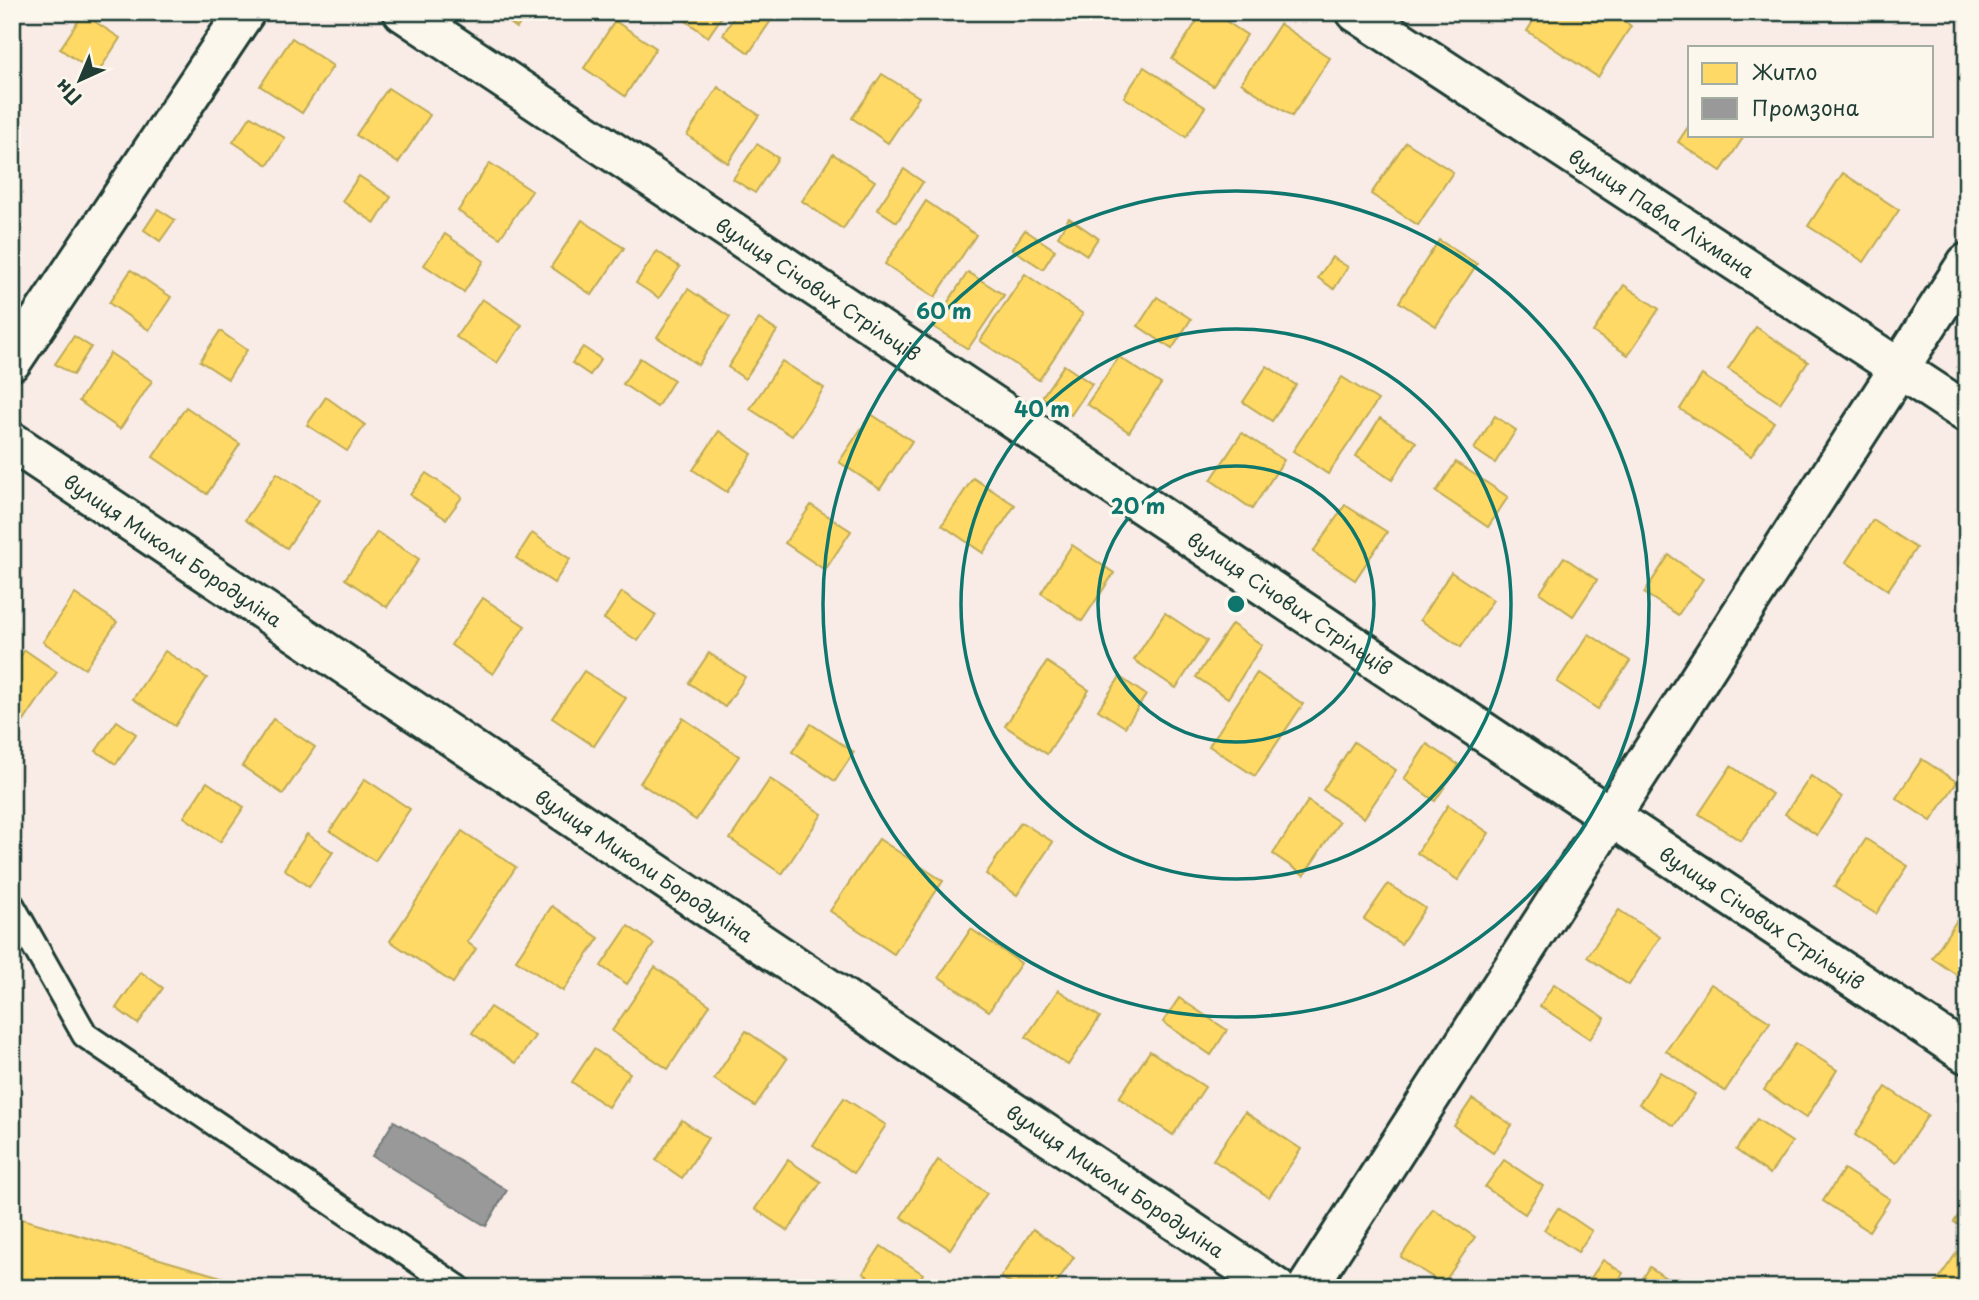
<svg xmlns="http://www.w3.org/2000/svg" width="1979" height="1300" viewBox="0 0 1979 1300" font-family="'Playpen Sans',sans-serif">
  <rect width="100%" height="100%" fill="#f9ebe6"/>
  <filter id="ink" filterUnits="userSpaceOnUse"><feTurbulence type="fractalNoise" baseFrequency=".0143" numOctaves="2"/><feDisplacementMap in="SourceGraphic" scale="14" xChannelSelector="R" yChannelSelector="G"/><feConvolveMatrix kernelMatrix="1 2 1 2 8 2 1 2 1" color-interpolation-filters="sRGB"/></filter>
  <g filter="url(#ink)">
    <g fill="#ffd966" stroke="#bcaa57" stroke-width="2">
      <path d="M495 12H527L517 28Z"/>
      <path d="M674 12H725L708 37Z"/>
      <path d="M737 12 776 13 749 53 723 35Z"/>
      <path d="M1203 12H1212L1247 35 1213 86 1172 59Z"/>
      <path d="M1539 12H1611L1631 26 1598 77 1527 31Z"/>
      <path d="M83 14 120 38 97 74 60 49Z"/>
      <path d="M615 21 656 48 625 96 584 68Z"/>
      <path d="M1280 24 1330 58 1292 116 1241 83Z"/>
      <path d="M292 38 333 66 302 113 260 86Z"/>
      <path d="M1144 67 1205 107 1186 137 1124 97Z"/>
      <path d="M882 74 919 97 888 143 852 118Z"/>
      <path d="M718 87 759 115 728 163 687 135Z"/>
      <path d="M388 88 430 115 398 163 356 135Z"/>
      <path d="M251 116 285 138 268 165 233 142Z"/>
      <path d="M1690 124V135H1745L1721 171 1678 142Z"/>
      <path d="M1406 142 1453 172 1418 225 1371 194Z"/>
      <path d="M757 144 778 158 755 193 733 179Z"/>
      <path d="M833 154 875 181 843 229 802 201Z"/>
      <path d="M490 163 532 191 500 238 458 211Z"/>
      <path d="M904 169 923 182 897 222 877 209Z"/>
      <path d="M1843 173 1899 210 1864 262 1808 226Z"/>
      <path d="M359 176 391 197 375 223 342 201Z"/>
      <path d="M926 201 976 235 935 297 885 264Z"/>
      <path d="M158 209 175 220 160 241 144 230Z"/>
      <path d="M1069 218 1098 238 1087 255 1058 236Z"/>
      <path d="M582 220 624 248 592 295 551 267Z"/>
      <path d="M1025 230 1055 250 1043 269 1012 249Z"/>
      <path d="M445 234 484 261 464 292 424 265Z"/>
      <path d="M1439 240 1477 264 1436 326 1399 302Z"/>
      <path d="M657 251 680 267 659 298 636 283Z"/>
      <path d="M1332 257 1348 267 1334 289 1318 278Z"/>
      <path d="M131 270 171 297 149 330 109 303Z"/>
      <path d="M968 272 1004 295 968 349 932 326Z"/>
      <path d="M1025 274 1083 314 1039 380 980 341Z"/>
      <path d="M1624 285 1659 309 1628 355 1593 332Z"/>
      <path d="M688 289 730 317 698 365 657 337Z"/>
      <path d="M1157 297 1191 319 1172 349 1138 326Z"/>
      <path d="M482 299 522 325 497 363 456 337Z"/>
      <path d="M759 319 777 331 745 379 728 367Z"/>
      <path d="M1756 327 1808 362 1780 403 1728 369Z"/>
      <path d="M220 331 247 350 228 379 200 361Z"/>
      <path d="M74 336 91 347 73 375 55 364Z"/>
      <path d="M583 347 601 359 590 375 572 363Z"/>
      <path d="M110 353 152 381 120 429 79 401Z"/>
      <path d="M1119 357 1161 384 1129 432 1087 404Z"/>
      <path d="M640 358 674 380 657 407 623 384Z"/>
      <path d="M782 361 824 388 792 436 750 409Z"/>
      <path d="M1064 365 1092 384 1071 415 1042 397Z"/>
      <path d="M1267 366 1296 385 1272 421 1243 402Z"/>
      <path d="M1702 375 1774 422 1751 456 1680 409Z"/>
      <path d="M1342 377 1378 400 1328 474 1293 451Z"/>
      <path d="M326 397 365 425 347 451 307 425Z"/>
      <path d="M186 407 240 444 207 494 153 457Z"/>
      <path d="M871 414 912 441 880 489 839 462Z"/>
      <path d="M1495 416 1516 430 1495 463 1474 449Z"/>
      <path d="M1380 418 1416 442 1392 480 1356 456Z"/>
      <path d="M719 431 752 454 727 492 693 470Z"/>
      <path d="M1242 433 1284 460 1252 509 1211 480Z"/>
      <path d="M1456 462 1508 497 1488 527 1436 492Z"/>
      <path d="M277 473 319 500 287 548 245 520Z"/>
      <path d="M426 473 462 497 446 519 410 495Z"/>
      <path d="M973 478 1015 505 983 553 942 525Z"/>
      <path d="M811 505 851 531 825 570 785 543Z"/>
      <path d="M1345 505 1387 532 1355 580 1313 552Z"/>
      <path d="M1873 520 1916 548 1888 590 1846 562Z"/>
      <path d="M377 532 419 559 387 607 345 579Z"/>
      <path d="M532 533 570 559 554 583 516 558Z"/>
      <path d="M1072 545 1114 573 1082 621 1041 593Z"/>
      <path d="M1669 555 1703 579 1678 615 1644 593Z"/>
      <path d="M1564 557 1597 580 1573 616 1540 593Z"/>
      <path d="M1451 572 1493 600 1461 647 1420 620Z"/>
      <path d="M622 592 656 615 638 641 604 619Z"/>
      <path d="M75 594 117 622 85 669 43 642Z"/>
      <path d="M483 598 525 626 493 674 451 645Z"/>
      <path d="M1165 613 1207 641 1176 688 1134 660Z"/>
      <path d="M1232 624 1262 645 1228 698 1196 677Z"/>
      <path d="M1589 634 1630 661 1598 709 1557 682Z"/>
      <path d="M25 650 57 672 24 721 12 713V668Z"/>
      <path d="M165 651 207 678 175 726 133 699Z"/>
      <path d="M709 653 745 677 725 707 689 683Z"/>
      <path d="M1047 662 1089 690 1047 754 1005 726Z"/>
      <path d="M584 671 626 698 594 746 552 718Z"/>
      <path d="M1257 673 1303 704 1255 776 1209 746Z"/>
      <path d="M1120 677 1146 695 1125 727 1098 710Z"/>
      <path d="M683 718 739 756 696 820 640 783Z"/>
      <path d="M273 719 315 747 283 794 242 766Z"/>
      <path d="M117 721 136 734 116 764 96 751Z"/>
      <path d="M811 724 854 752 835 781 792 752Z"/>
      <path d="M1354 742 1396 770 1364 818 1323 790Z"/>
      <path d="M1427 744 1459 765 1435 801 1404 779Z"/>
      <path d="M1922 759 1957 782 1931 821 1896 798Z"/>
      <path d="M1731 766 1772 794 1741 841 1699 814Z"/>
      <path d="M1811 776 1842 797 1817 835 1785 814Z"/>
      <path d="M365 779 410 809 375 861 330 831Z"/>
      <path d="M770 779 822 814 782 874 730 839Z"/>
      <path d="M207 782 244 807 220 842 184 817Z"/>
      <path d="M1308 801 1339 822 1304 875 1273 854Z"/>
      <path d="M1448 805 1489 833 1458 880 1417 853Z"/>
      <path d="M1021 822 1053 842 1017 895 986 874Z"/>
      <path d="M462 831 516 867 467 942 476 949 453 983 390 941Z"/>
      <path d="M307 834 333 852 309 887 284 869Z"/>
      <path d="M879 839 943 881 894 954 830 911Z"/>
      <path d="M1866 839 1908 866 1876 914 1834 887Z"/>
      <path d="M1388 884 1425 908 1401 944 1364 919Z"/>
      <path d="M552 906 599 938 563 991 516 960Z"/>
      <path d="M1619 910 1660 937 1629 985 1587 957Z"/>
      <path d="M1963 911 1967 913V982L1932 958Z"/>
      <path d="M628 926 654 944 627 984 601 966Z"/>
      <path d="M971 929 1021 963 989 1011 939 977Z"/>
      <path d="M655 967 710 1005 668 1069 612 1031Z"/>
      <path d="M141 972 163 988 138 1024 116 1008Z"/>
      <path d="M1554 984 1605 1018 1590 1039 1540 1006Z"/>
      <path d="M1711 984 1770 1022 1725 1091 1666 1051Z"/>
      <path d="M1058 990 1100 1017 1068 1065 1026 1037Z"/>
      <path d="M1179 998 1227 1030 1211 1055 1163 1022Z"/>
      <path d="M490 1007 535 1036 516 1063 472 1033Z"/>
      <path d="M746 1031 787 1059 755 1106 714 1079Z"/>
      <path d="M1796 1043 1837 1070 1806 1118 1764 1090Z"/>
      <path d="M594 1049 630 1073 608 1107 572 1082Z"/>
      <path d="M1150 1051 1205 1087 1173 1135 1119 1098Z"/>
      <path d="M1660 1072 1695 1094 1674 1126 1639 1104Z"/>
      <path d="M1886 1087 1928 1115 1896 1163 1855 1135Z"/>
      <path d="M844 1098 886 1125 854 1173 813 1145Z"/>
      <path d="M1472 1099 1512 1125 1493 1153 1454 1126Z"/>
      <path d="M1245 1112 1301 1149 1269 1197 1213 1160Z"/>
      <path d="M1757 1119 1792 1142 1770 1174 1736 1150Z"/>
      <path d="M682 1120 708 1138 682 1178 656 1160Z"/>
      <path d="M788 1160 821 1182 788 1231 755 1209Z"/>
      <path d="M938 1160 987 1193 950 1249 901 1217Z"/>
      <path d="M1504 1160 1543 1186 1525 1214 1485 1187Z"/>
      <path d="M1844 1169 1890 1199 1869 1231 1823 1201Z"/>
      <path d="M1967 1202V1230L1954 1222Z"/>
      <path d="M1558 1208 1592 1231 1578 1252 1544 1230Z"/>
      <path d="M1433 1209 1475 1237 1443 1284 1401 1257Z"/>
      <path d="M12 1216 259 1288H12Z"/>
      <path d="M1033 1229 1074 1257 1053 1288H1017L1001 1277Z"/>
      <path d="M881 1246 923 1274 915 1288H884L863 1273Z"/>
      <path d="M1960 1248 1967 1253V1288H1940L1935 1284Z"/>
      <path d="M1603 1260 1623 1273 1614 1288H1584Z"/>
      <path d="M1650 1267 1680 1288H1637Z"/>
    </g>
    <path fill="#999" stroke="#747d7b" stroke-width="2" d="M394 1121 507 1190 486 1226 372 1156Z"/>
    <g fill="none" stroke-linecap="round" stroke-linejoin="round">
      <defs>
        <path id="service" d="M12 906 85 1035 458 1288"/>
        <g id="minor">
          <path id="s1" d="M403 12 1967 1054"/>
          <path id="s2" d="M1356 12 1967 413"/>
          <path d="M12 361 245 12"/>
          <path id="s3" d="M12 442 1276 1288"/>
          <path d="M1307 1288 1967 263"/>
        </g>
      </defs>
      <use href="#service" stroke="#1f3d34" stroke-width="30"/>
      <use href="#minor" stroke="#1f3d34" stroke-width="44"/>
      <use href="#service" stroke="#fbf7ec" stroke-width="24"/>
      <use href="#minor" stroke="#fbf7ec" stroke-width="38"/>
    </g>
  </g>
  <g fill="none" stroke="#0f766e" stroke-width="3.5">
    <circle cx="1236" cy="604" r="138"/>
    <circle cx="1236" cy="604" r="275"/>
    <circle cx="1236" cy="604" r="413"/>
  </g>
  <g text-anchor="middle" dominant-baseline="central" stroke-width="7" stroke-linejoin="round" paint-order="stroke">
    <g font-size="19" fill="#1f3d34" stroke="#fbf7ec">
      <text stroke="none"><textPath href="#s2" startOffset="366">вулиця Павла Ліхмана</textPath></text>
      <text stroke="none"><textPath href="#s1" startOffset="499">вулиця Січових Стрільців</textPath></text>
      <text stroke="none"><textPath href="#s3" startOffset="194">вулиця Миколи Бородуліна</textPath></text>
      <text stroke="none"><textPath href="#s1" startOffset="1066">вулиця Січових Стрільців</textPath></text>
      <text stroke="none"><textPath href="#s3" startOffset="761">вулиця Миколи Бородуліна</textPath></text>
      <text stroke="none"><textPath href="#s1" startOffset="1633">вулиця Січових Стрільців</textPath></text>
      <text stroke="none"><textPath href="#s3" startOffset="1328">вулиця Миколи Бородуліна</textPath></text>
    </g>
  </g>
  <circle cx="1236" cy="604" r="10" fill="#0f766e" stroke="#fbf7ec" stroke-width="3.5"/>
  <g font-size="21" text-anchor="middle" font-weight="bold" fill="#0f766e" stroke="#fbf7ec" stroke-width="7" stroke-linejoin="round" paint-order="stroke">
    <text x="944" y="319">60 m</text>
    <text x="1042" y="417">40 m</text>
    <text x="1138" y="514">20 m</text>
  </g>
  <rect width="1979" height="1300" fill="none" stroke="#fbf7ec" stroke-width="42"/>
  <rect x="21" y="21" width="1937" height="1258" fill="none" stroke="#1f3d34" stroke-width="2.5" filter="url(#ink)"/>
  <rect x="1688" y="46" width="245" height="91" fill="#fbf7ec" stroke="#a3ada2" stroke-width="2"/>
  <rect x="1702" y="63" width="35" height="21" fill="#ffd966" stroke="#a3ada2" stroke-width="2"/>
  <text x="1752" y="80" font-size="21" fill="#1f3d34">Житло</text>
  <rect x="1702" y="98" width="35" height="21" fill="#999999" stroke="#a3ada2" stroke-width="2"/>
  <text x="1752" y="116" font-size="21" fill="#1f3d34">Промзона</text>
  <g transform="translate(80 80) rotate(224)" stroke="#fbf7ec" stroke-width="5" paint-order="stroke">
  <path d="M0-5L12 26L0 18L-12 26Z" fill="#1f3d34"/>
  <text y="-10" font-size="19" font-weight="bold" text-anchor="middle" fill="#1f3d34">Пн</text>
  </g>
</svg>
